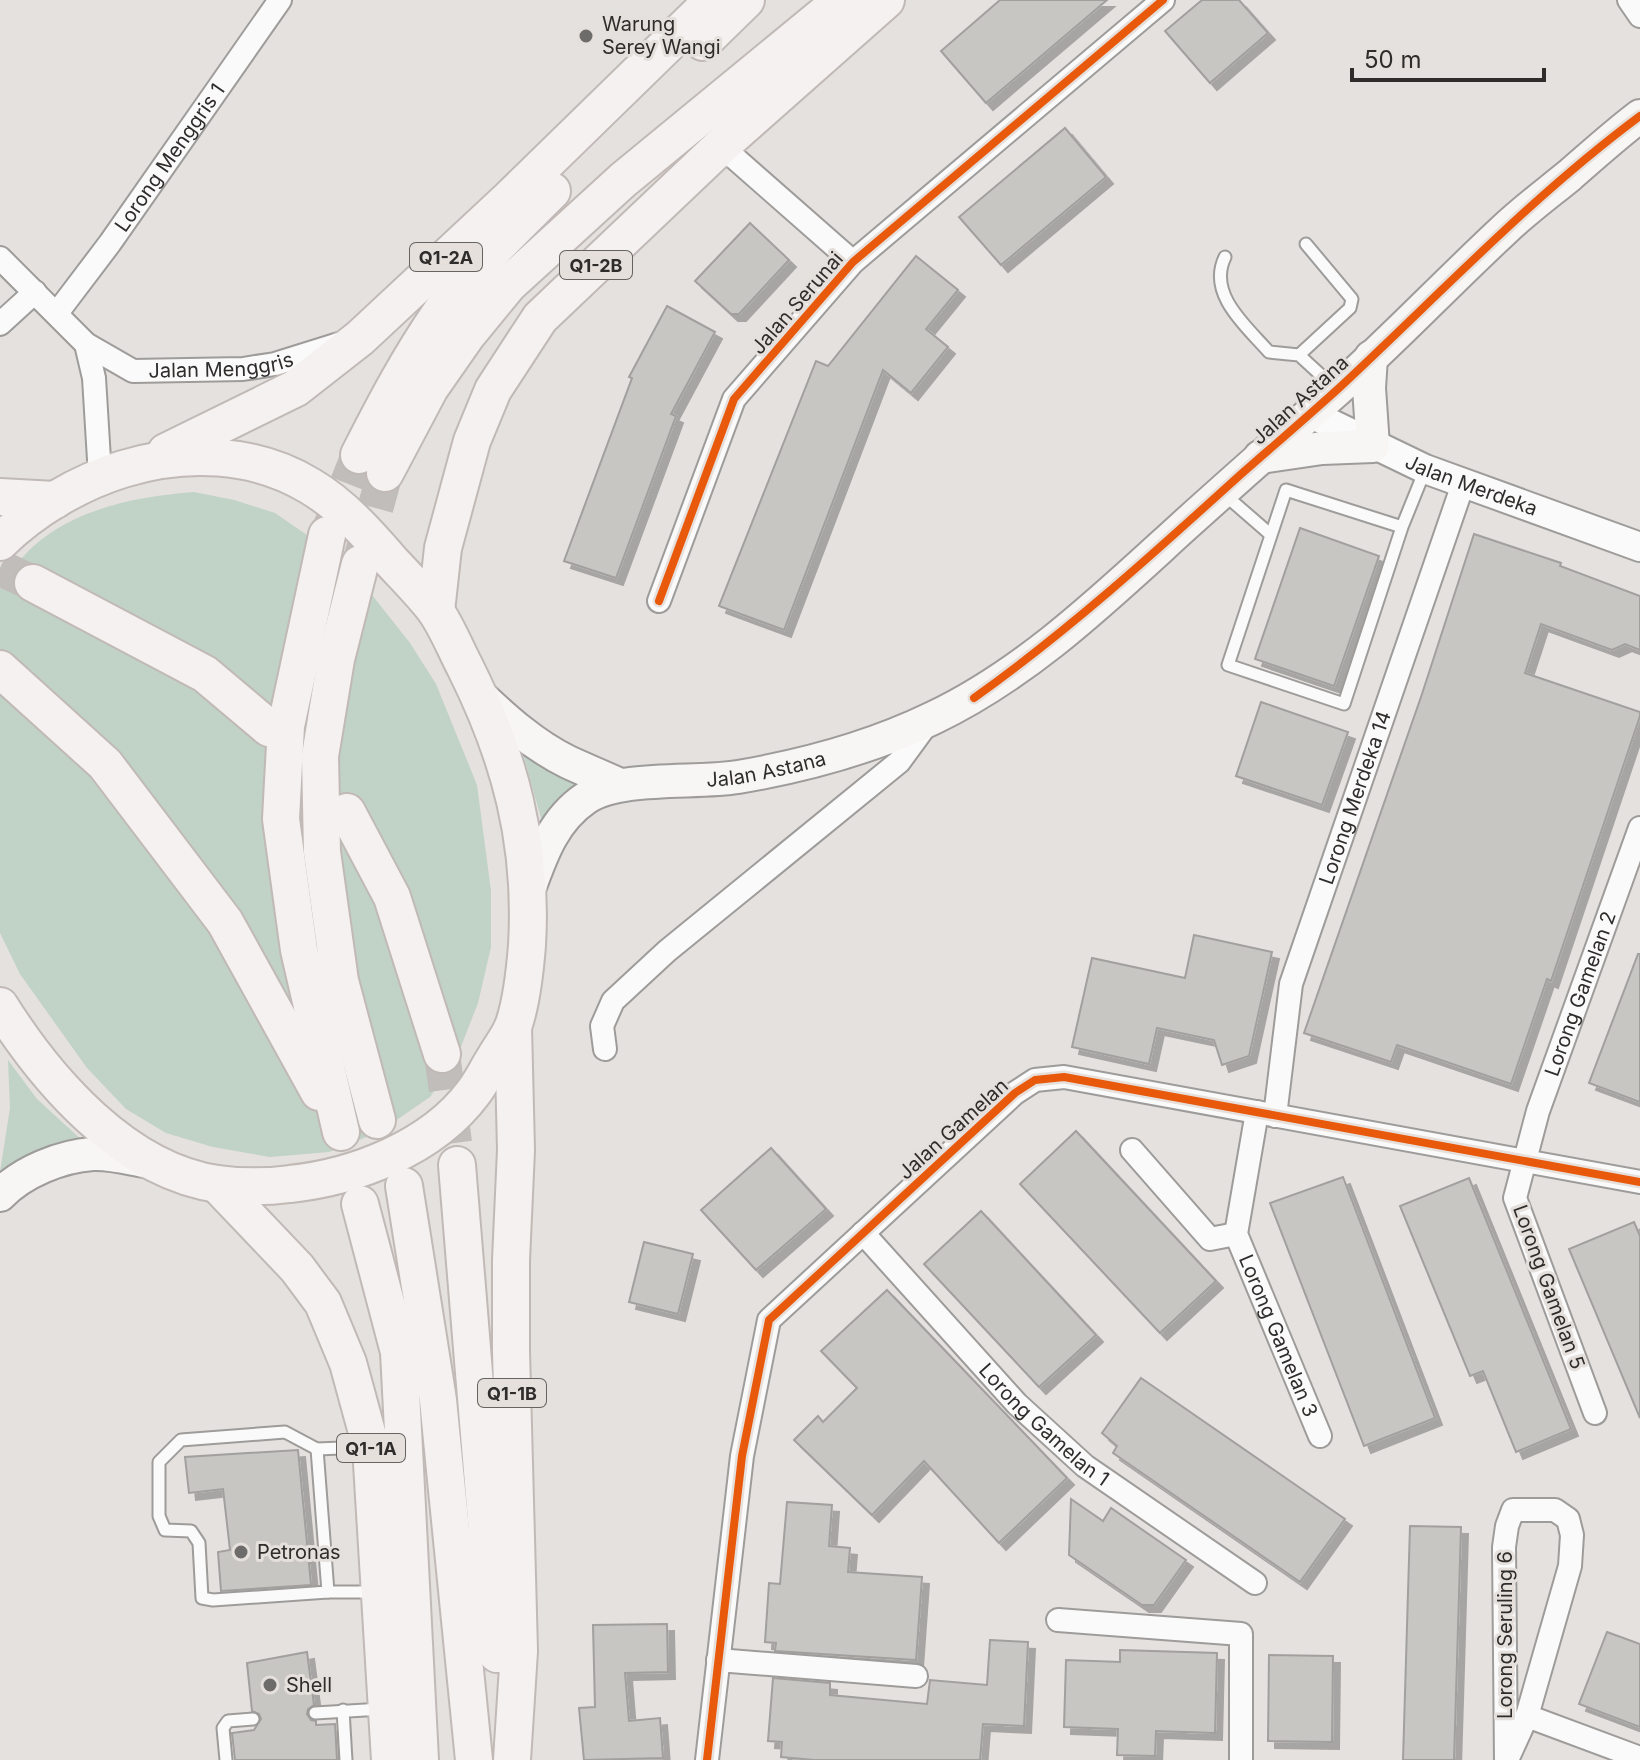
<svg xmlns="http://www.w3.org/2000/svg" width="1640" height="1760" viewBox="0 0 1640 1760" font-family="Inter,sans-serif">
  <defs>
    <filter id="shadow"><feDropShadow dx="7" dy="7" stdDeviation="0" flood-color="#0004"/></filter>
  </defs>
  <rect width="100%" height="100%" fill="#e4e1de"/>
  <g fill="#c1d2c6">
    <path d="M194 492 234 500 275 513 346 562 410 643 436 684 477 785 491 891V947L478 1003 457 1057 430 1097 379 1132 329 1152 270 1157 213 1147 166 1133 126 1109 87 1068 20 974 0 933V589C39 516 119 498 194 492Z"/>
    <path d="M523 754 551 772 584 785 543 825Z"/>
    <path d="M8 1060 37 1099 85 1143 29 1158 0 1172 10 1108Z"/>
  </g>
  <g fill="#c8c6c3" stroke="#a2a09e" stroke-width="2" filter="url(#shadow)">
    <path d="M1000 0H1107L986 103 941 51Z"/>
    <path d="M1202 0H1239L1268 33 1210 83 1165 31Z"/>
    <path d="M1065 128 1106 177 1001 265 959 217Z"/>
    <path d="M750 223 789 260 739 314H731L695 281Z"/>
    <path d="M916 256 958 290 926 329 948 347 911 393 883 370 784 630 719 606 816 361 828 366Z"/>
    <path d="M667 306 715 332 671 414 676 416 616 578 564 561 632 378 629 377Z"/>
    <path d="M1300 528 1379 556 1334 686 1255 659Z"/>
    <path d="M1474 534 1561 563 1560 566 1640 596V650L1625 644 1612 650 1541 624 1525 673 1640 712V716L1551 981 1547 979 1511 1084 1397 1045 1391 1062 1304 1033 1422 694Z"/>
    <path d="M1261 702 1348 732 1322 805 1236 776Z"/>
    <path d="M1194 935 1272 952 1249 1056 1222 1065 1214 1040 1157 1028 1149 1064 1072 1047 1092 958 1185 978Z"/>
    <path d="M1638 954H1640V1102L1589 1083Z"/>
    <path d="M1076 1131 1216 1281 1160 1333 1020 1184Z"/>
    <path d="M771 1148 826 1209 756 1270 701 1210Z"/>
    <path d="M1343 1177 1435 1418 1364 1446 1270 1203Z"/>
    <path d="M1469 1178 1571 1429 1516 1452 1483 1371 1470 1376 1400 1206Z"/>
    <path d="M981 1211 1096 1335 1039 1387 924 1264Z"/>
    <path d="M1634 1222 1640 1236V1418L1569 1249Z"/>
    <path d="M644 1242 693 1254 678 1314 629 1302Z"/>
    <path d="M887 1290 1067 1478 999 1543 924 1461 872 1515 794 1440 818 1416 823 1422 857 1388 821 1351Z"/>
    <path d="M1141 1378 1345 1519 1300 1582 1113 1453 1117 1446 1102 1433Z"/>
    <path d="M298 1450 311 1585 221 1591 218 1552 230 1550 223 1489 189 1493 185 1457Z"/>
    <path d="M1071 1499 1103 1521 1111 1508 1186 1560 1154 1605H1142L1069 1555Z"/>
    <path d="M787 1502 832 1505 829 1546 850 1548 848 1572 922 1577 916 1660 775 1651 776 1643 765 1642 769 1583 780 1584Z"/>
    <path d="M1410 1526 1461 1527 1454 1760H1403Z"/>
    <path d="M667 1624 668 1672 625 1673 629 1721 660 1718 663 1758 584 1760 579 1708 595 1707 593 1625Z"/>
    <path d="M1607 1632 1640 1644V1727L1579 1704Z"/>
    <path d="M990 1640 1028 1642 1024 1726 983 1724 980 1760H814L781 1757 782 1742 768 1741 773 1678 830 1683V1695L927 1704 930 1680 987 1685Z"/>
    <path d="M1120 1650 1217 1653 1215 1733 1156 1731 1155 1756 1117 1755 1118 1729 1064 1727 1066 1660 1120 1662Z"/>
    <path d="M307 1652 314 1705 308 1709 307 1714 311 1720 316 1721V1725L335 1724 337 1760H235L232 1733 254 1730 261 1719 259 1714 252 1711 247 1663Z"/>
    <path d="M1269 1655 1333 1656 1332 1742 1268 1741Z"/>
  </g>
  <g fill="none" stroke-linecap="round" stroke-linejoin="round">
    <g stroke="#c0bdba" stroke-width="36" stroke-dasharray="36 18" stroke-linecap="butt">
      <path d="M328 534 359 455"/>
      <path d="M361 560 385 473"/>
      <path d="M0 568 33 583"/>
      <path d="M442 1054 457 1165"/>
    </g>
    <defs>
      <g id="service">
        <path d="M1225 257C1207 294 1246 326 1269 352L1299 355 1336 389"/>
        <path d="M1299 355 1350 308 1352 299 1306 244"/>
        <path d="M1225 495 1270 534"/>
        <path d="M1402 527 1286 490 1228 665 1344 704 1402 527 1425 470"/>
        <path d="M366 1447 317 1449 285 1432 181 1440 159 1462V1516L165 1530 191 1531 199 1543 202 1598 213 1600 328 1592H375"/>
        <path d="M317 1449 328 1592"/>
        <path d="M343 1710 346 1760"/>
        <path d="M315 1713 382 1709"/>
        <path d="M226 1760 223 1728 228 1721 253 1719"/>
      </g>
      <g id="minor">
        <path d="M1629 0 1640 16"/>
        <path d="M721 146 853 262"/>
        <path id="s1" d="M0 258 86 344 133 371 243 369 275 364 339 344"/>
        <path id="s2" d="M57 313 110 243 280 0"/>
        <path d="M0 324 35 292"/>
        <path d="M86 344 94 378 100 476"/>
        <path d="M659 601 734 399 853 262 1163 0"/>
        <path d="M605 1049 602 1026 613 1001 667 951 899 762 929 721"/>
        <path id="s3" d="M1257 1112 1236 1234 1320 1436"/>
        <path id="s4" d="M1275 1116 1291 984 1463 484"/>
        <path d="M1132 1150 1210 1239 1236 1234"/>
        <path id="s5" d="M863 1233 1017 1404 1085 1466 1255 1583"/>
        <path id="s6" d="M1595 1413 1515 1198 1538 1111 1640 828"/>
        <path d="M1058 1620 1241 1634V1760"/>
        <path d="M718 1660 916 1676"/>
        <path d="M1527 1716 1640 1758"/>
        <path d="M707 1760 742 1456 769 1320 1015 1093 1035 1080 1064 1077 1640 1182"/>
        <path d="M1506 1760 1504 1547 1507 1526 1513 1510H1555L1568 1519 1572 1535 1570 1566 1527 1716 1507 1760"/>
      </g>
      <g id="tertiary">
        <path id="s7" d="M1309 413 1425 469 1640 547"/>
      </g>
      <g id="secondary">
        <path d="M1260 457 1322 448 1373 446 1369 388 1371 357"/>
        <path d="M477 693C505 719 533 745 568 762 585 770 603 777 620 785"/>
        <path id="s8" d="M528 892C541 856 553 820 586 798 621 775 695 784 738 777 803 766 873 747 933 718 1028 673 1107 596 1184 526 1235 480 1286 435 1337 390 1395 338 1448 282 1505 229 1525 210 1548 193 1570 175 1593 155 1615 135 1640 116"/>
        <path d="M0 1195C22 1172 61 1156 93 1154 112 1153 131 1159 150 1162"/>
      </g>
      <g id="primary">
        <path d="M703 42 746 0"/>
        <path d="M166 452 296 388 360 338 509 199 713 0"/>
        <path d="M359 455C384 406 409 358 441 312 473 267 513 230 552 191"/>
        <path d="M385 473 430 388 467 335 508 285 623 180 842 0"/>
        <path d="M0 497 55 500"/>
        <path d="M327 535 286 726 281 819 299 950 341 1132"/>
        <path d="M0 542C34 509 78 483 123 469 184 450 254 452 310 486 342 505 368 534 392 562 406 577 422 593 435 610 447 627 455 648 465 667 510 757 533 843 527 945 525 971 522 1000 514 1024 510 1036 500 1048 494 1059 487 1070 481 1083 473 1093 432 1148 355 1177 290 1184 267 1187 241 1187 218 1184 125 1171 47 1081 0 1006"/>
        <path d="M360 564 336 659 320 756 322 852 340 981 377 1120"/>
        <path d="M33 583 205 674 269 728"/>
        <path d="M436 611 443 548 472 441 493 390 540 318 721 146 886 0"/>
        <path d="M0 669 105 764 225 922 319 1092"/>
        <path d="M347 812 392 897 442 1054"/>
        <path d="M457 1165 497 1654"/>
        <path d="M217 1184 297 1268 323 1303 348 1363 371 1447 390 1760"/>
        <path d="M404 1186 438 1400 474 1760"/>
        <path d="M360 1204 399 1352 420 1760"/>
        <path d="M512 1760 519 1651 511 1351V1260L516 1150 513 1027"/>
      </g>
    </defs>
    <use href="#service" stroke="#9e9c9a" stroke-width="15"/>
    <use href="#minor" stroke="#9e9c9a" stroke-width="26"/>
    <use href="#tertiary" stroke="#9e9c9a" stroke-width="32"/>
    <use href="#secondary" stroke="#9e9c9a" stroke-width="36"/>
    <use href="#primary" stroke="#c1b9b6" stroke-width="40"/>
    <use href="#service" stroke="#fbfafa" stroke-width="11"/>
    <use href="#minor" stroke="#fbfafa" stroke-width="22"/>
    <use href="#tertiary" stroke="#fbfafa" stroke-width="28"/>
    <use href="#secondary" stroke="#f8f6f5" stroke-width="32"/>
    <use href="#primary" stroke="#f5f1f0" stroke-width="36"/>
    <defs>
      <g id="cycleway">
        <path d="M659 601 734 399 853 262 1163 0"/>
        <path d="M974 698C1068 631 1153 554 1239 476 1272 447 1306 418 1339 388 1438 296 1531 197 1640 116"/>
        <path d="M707 1760 742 1456 769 1320 1015 1093 1035 1080 1064 1077 1640 1182"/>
      </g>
    </defs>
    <use href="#cycleway" stroke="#e6e0dc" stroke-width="13"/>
    <use href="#cycleway" stroke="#e8590c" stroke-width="8"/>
  </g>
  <g fill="#6e6c6a" stroke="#e6e0dc" stroke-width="3">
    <circle cx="586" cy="36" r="8"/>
    <circle cx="241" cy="1552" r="8"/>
    <circle cx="270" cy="1685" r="8"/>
  </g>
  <g text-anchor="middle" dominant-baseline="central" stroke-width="6" stroke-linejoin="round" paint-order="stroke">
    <g fill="#e6e0dc" stroke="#666361" stroke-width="2">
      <rect x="410" y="243" width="72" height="28" rx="6"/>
      <rect x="560" y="251" width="72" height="28" rx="6"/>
      <rect x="478" y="1379" width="68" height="28" rx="6"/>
      <rect x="337" y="1434" width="68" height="28" rx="6"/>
    </g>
    <g font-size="18" font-weight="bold" fill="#2f2d2c">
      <text x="446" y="257">Q1-2A</text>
      <text x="596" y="265">Q1-2B</text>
      <text x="512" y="1393">Q1-1B</text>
      <text x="371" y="1448">Q1-1A</text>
    </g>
    <g font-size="20" fill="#2f2d2c" stroke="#e6e0dc" text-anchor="start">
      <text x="602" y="24">Warung<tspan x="602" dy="23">Serey Wangi</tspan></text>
      <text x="257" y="1552">Petronas</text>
      <text x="286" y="1685">Shell</text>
    </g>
    <g font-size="20" fill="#2f2d2c" stroke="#e6e0dc">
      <text stroke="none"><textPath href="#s2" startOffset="192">Lorong Menggris 1</textPath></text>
      <text transform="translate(797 303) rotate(-49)">Jalan Serunai</text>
      <text stroke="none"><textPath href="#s1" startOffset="264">Jalan Menggris</textPath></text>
      <text transform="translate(1300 400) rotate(-42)">Jalan Astana</text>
      <text stroke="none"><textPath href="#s7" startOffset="178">Jalan Merdeka</textPath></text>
      <text stroke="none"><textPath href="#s8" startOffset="296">Jalan Astana</textPath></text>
      <text stroke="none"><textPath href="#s4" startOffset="330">Lorong Merdeka 14</textPath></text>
      <text stroke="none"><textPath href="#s6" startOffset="444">Lorong Gamelan 2</textPath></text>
      <text transform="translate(953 1129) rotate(-42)">Jalan Gamelan</text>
      <text transform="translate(1549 1287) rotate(70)">Lorong Gamelan 5</text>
      <text stroke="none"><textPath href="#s3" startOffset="234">Lorong Gamelan 3</textPath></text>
      <text stroke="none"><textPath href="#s5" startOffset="264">Lorong Gamelan 1</textPath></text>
      <text transform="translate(1505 1635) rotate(-90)">Lorong Seruling 6</text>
    </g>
  </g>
  <path d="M1352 68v12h192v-12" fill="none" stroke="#2f2d2c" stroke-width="4"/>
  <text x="1364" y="68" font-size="24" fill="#2f2d2c" stroke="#e6e0dc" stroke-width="6" paint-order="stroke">50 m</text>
</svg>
